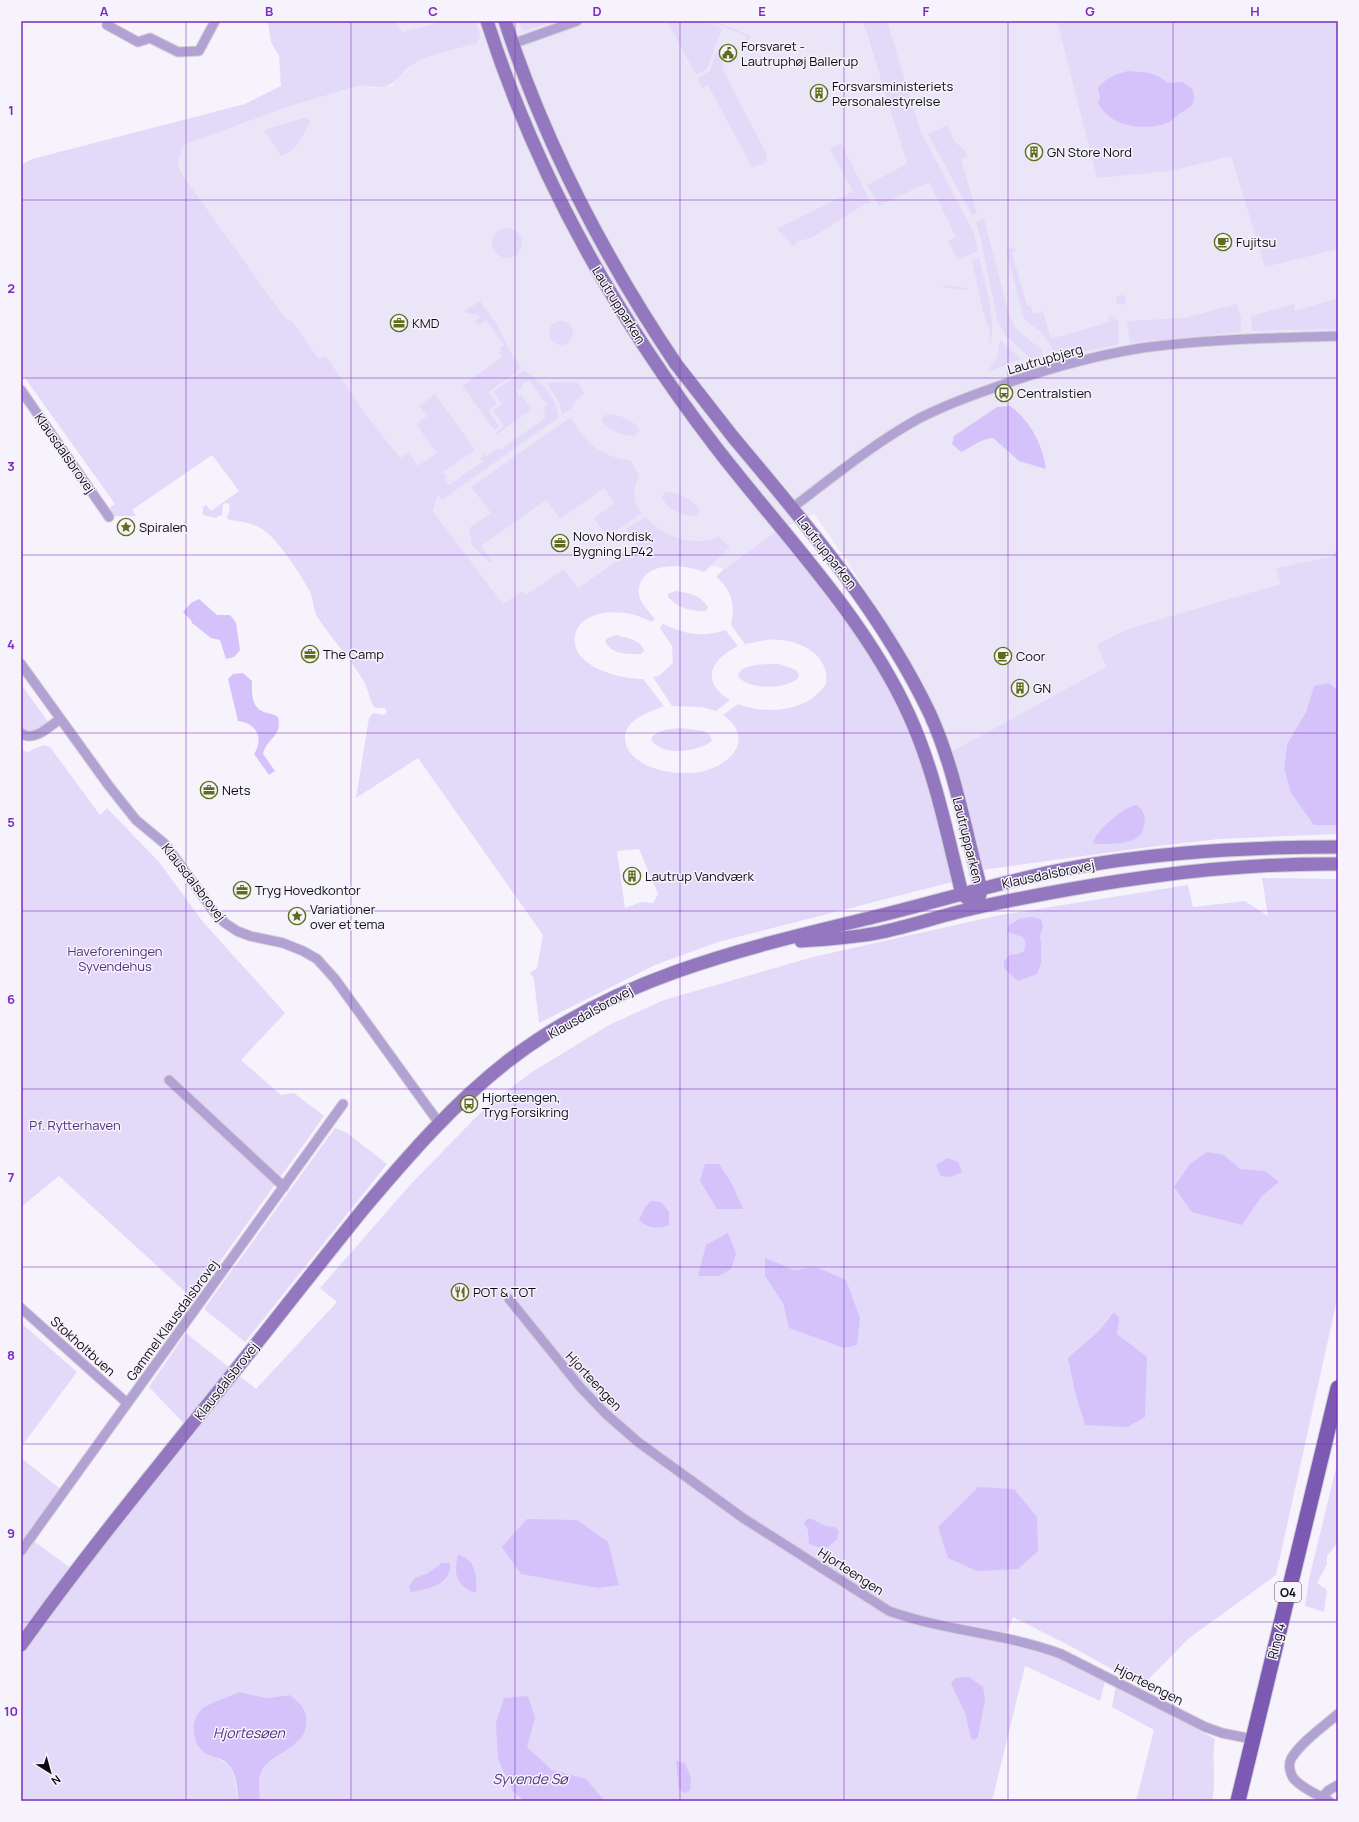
<svg xmlns="http://www.w3.org/2000/svg" width="1359" height="1822" viewBox="0 0 1359 1822" font-family="Manrope,sans-serif">
  <rect width="100%" height="100%" fill="#f6f3fc"/>
  <path fill="#ebe6f7" d="M394 21H1338V544L1333 556 1276 568 1280 584 1127 629 1098 645 1106 667 949 753 894 636 845 558 814 514 777 531 724 569 638 546 578 588 564 569 526 595 522 591 503 604 433 511 438 495 408 452 400 458 365 413 326 356 319 359 293 322 285 318 189 184 180 170 177 160 184 145 287 107 361 85 373 88 391 86 411 66 403 32Z"/>
  <g fill="#e3d9f9" fill-rule="evenodd">
    <path d="M265 21H394L403 32 445 21H476L480 36 477 43C461 48 434 53 420 60 393 74 400 94 361 85L287 107 184 145C175 165 177 166 189 184L285 318 293 322 319 359 326 356 365 413 400 458 408 452 418 466 437 453 416 424 427 416 419 406 435 394 475 450 443 472 447 477 445 479 449 485 482 462 480 459 484 456 482 453 484 452 487 456 498 448 500 450 545 418 543 414 546 411 544 408 547 405 529 380 522 385 523 388 516 390 519 396 521 395 532 409 497 434 495 433 504 426 493 410 502 404 493 392 524 370C542 383 555 395 559 417L442 500 438 495 433 511 503 604 522 591 526 595 564 569 578 588 638 546 626 529 645 517C665 537 690 547 719 537L730 547 704 572C686 565 649 560 640 584 639 587 638 592 639 596 642 605 649 612 655 619L652 622C646 619 639 616 632 614 614 610 579 611 575 636 570 667 621 679 643 679L664 706C649 712 623 720 625 740 626 750 633 757 641 762 657 772 680 775 700 772 731 766 756 738 723 715L738 704C768 715 807 712 826 684 831 652 793 637 766 640 759 641 752 643 745 644L731 625C735 605 733 591 716 577L724 569 777 531 848 621 882 674 902 716 931 786 952 882 718 942 655 965 539 1023 534 979 530 973 537 968 543 935 418 758 356 798 369 718 373 713 384 715 387 712 385 708H375C369 701 369 689 363 680 350 658 332 639 318 618 313 610 314 600 310 592 302 576 277 538 262 529 252 522 238 522 227 519L230 506 228 503 223 504 222 515 215 518 203 515V507L206 505 211 511 239 491 212 455 132 510 136 516H112L108 509 115 504 25 378 21 377V165L32 159 245 104 281 86 279 56 271 42 268 23ZM639 849 658 894 653 903 641 902 625 908 617 851Z"/>
    <path d="M518 21H559L526 30H522Z"/>
    <path d="M667 21H705L722 28 707 69 696 75Z"/>
    <path d="M709 21H714L748 35 750 36 747 43 744 44 746 36Z"/>
    <path d="M862 21H887L920 130 974 233 978 251 958 260 948 241 956 237 929 182 879 206 867 185 907 164 866 30Z"/>
    <path d="M1057 21H1338V249L1265 267 1231 156 1170 171 1097 178Z"/>
    <path d="M715 54H722L720 58 724 66 722 68 766 153 767 161 763 164 752 167 708 85 702 88 697 78 710 71Z"/>
    <path d="M307 117 310 122C300 138 301 148 281 156L264 130Z"/>
    <path d="M948 125 954 141 964 150 967 156 961 159 977 214 972 215 928 134Z"/>
    <path d="M841 143 871 203 865 204 811 238 798 241 793 246 777 229 853 191 830 149Z"/>
    <path d="M984 219 1009 314 1016 329 1042 350 1043 361 1035 365 1027 355 1006 336 998 323 981 240 976 222Z"/>
    <circle cx="507" cy="243" r="15"/>
    <path d="M1012 247 1017 251 1012 253 1027 306 1030 305 1033 314 1043 311 1051 339 1109 322 1108 317 1113 316 1118 321 1119 343 1116 345 1059 357 1055 354 1049 343 1041 332 1024 319 1006 250Z"/>
    <path d="M979 258C984 282 999 323 989 347L990 332 983 311 972 261Z"/>
    <path d="M943 285 967 288V290L943 287Z"/>
    <circle cx="1121" cy="300" r="5"/>
    <path d="M1338 298V329L1252 331 1251 316 1294 304 1295 311Z"/>
    <path d="M480 301 496 323 513 357 522 368 489 392 497 404 488 411 499 426 495 431 462 386 502 357 499 353 502 351 499 348 504 345 486 320 478 325 475 321 481 316 463 312Z"/>
    <path d="M1237 304 1241 318V332L1130 343 1127 321 1184 318Z"/>
    <circle cx="561" cy="333" r="12"/>
    <path d="M1000 340 1021 359 987 372 997 358Z"/>
    <path d="M577 382 585 394 576 400 571 409 562 414 560 404 547 383Z"/>
    <path d="M610 414C622 416 633 420 640 430L633 436C619 435 611 430 601 421L603 416Z"/>
    <path d="M571 417C583 441 602 458 630 460L639 475C633 489 632 501 642 513L607 537 594 518 615 503 604 488 560 519 546 500 481 546 492 561 490 563 472 545 469 528 491 513 471 487Z"/>
    <path d="M665 492C680 492 692 499 700 511L699 514 695 517C682 515 667 510 662 497Z"/>
    <path d="M1338 544V691L1329 683 1314 687 1306 712 1287 744 1284 769 1291 793 1314 824 1338 825V834L1219 839 1141 848 982 870 949 753 1106 667 1097 645 1127 629 1280 584 1276 568 1333 556Z"/>
    <path d="M676 591C690 593 700 595 708 607L706 611C691 611 679 609 668 597V594Z"/>
    <path d="M663 624C684 634 703 638 725 630L738 646C710 660 700 682 730 700L716 711 702 707 672 706 653 677 659 676 673 663 672 646 660 628Z"/>
    <path d="M617 635C628 639 640 639 644 651L641 654C627 654 613 655 605 642L607 638Z"/>
    <path d="M767 664H779L796 670 799 675 798 678C786 690 747 690 738 676 741 665 757 665 767 664Z"/>
    <path d="M21 684 48 722 33 731 25 730 21 725Z"/>
    <path d="M681 728 704 731 710 735 712 741C699 752 660 757 651 739 657 729 671 729 681 728Z"/>
    <path d="M43 745 50 747 100 815 107 808 159 862 203 922 285 1013 241 1060 281 1095 294 1093 324 1116 193 1299 59 1176 21 1207V750L28 752Z"/>
    <path d="M1262 878 1338 879V1295L1276 1575 1188 1639 1142 1686 1076 1649 1013 1617 1003 1641 1053 1655 1105 1681 1100 1701 1025 1666 992 1801H260C259 1793 258 1784 260 1776 263 1763 287 1749 298 1742L290 1695 267 1698 239 1692 203 1708 209 1756C239 1763 232 1775 239 1801H21V1458L63 1491 35 1542 80 1575 192 1432 149 1387 186 1333 256 1389 337 1302 320 1288 411 1184 488 1105 532 1072 609 1025 664 1000 813 957 1000 915 1188 885 1193 907 1245 901 1268 916Z"/>
    <path d="M335 1128 347 1133 387 1164 245 1342 204 1309Z"/>
    <path d="M21 1323 77 1372 21 1447Z"/>
    <path d="M1338 1460V1542L1327 1556V1564L1317 1583 1327 1590 1324 1612 1305 1606 1309 1579Z"/>
    <path d="M1116 1685 1215 1739C1211 1759 1217 1780 1212 1801H1136L1154 1730 1112 1707Z"/>
  </g>
  <g fill="#d5c2fb">
    <path d="M1128 71 1149 73 1158 76 1168 83 1183 82 1193 90C1196 106 1190 107 1179 114 1176 116 1175 118 1172 120 1171 122 1166 123 1164 124 1142 131 1108 126 1098 102L1100 98 1098 88C1106 78 1115 74 1128 71Z"/>
    <path d="M1010 406C1030 420 1043 445 1046 469L1019 461 993 438C980 439 972 447 961 452L952 444 954 436 997 407Z"/>
    <path d="M199 599 217 615H230L236 623 240 650 234 657 226 659 220 640 211 638 192 623 191 620 183 612 191 603Z"/>
    <path d="M243 673 252 681C252 691 251 704 260 710 266 714 273 713 278 717 283 736 266 739 263 754L275 771 269 775 254 754C264 739 257 723 238 721L228 679 233 674Z"/>
    <path d="M1329 683 1338 691V825H1314L1291 793 1284 769 1287 744 1306 712 1314 686Z"/>
    <path d="M1136 805C1149 812 1147 834 1133 840 1122 844 1105 845 1093 843 1095 831 1124 807 1136 805Z"/>
    <path d="M1031 917 1041 919 1043 926 1040 936 1041 944V963L1037 974 1018 981 1004 968V961L1010 955 1018 954 1024 951 1026 944 1023 937 1007 932 1008 926 1019 919Z"/>
    <path d="M1207 1152 1224 1155 1240 1169 1265 1171 1279 1182 1261 1197 1242 1225 1192 1212 1174 1187 1190 1164Z"/>
    <path d="M948 1158 958 1162 962 1172 950 1177 941 1176 936 1165Z"/>
    <path d="M705 1164H719L732 1184 743 1209H717L700 1181Z"/>
    <path d="M651 1201 661 1202 669 1212V1225C658 1229 648 1229 639 1220L644 1209Z"/>
    <path d="M728 1233 736 1254 731 1269 719 1276H698L706 1245Z"/>
    <path d="M765 1258 794 1270 816 1267 846 1280 860 1318 857 1345 844 1348 789 1328 783 1303 765 1276Z"/>
    <path d="M1114 1312 1119 1318 1117 1334 1147 1357 1145 1417 1127 1427 1085 1425 1075 1392 1068 1358 1100 1330Z"/>
    <path d="M978 1487 1014 1489 1037 1517 1038 1551 1018 1569 977 1571 948 1558 938 1527Z"/>
    <path d="M527 1519 577 1520 608 1542 619 1585 598 1588 521 1574 502 1547Z"/>
    <path d="M807 1519H812L825 1526 835 1527 839 1531 837 1539 828 1547 821 1548 809 1544 808 1530 804 1523Z"/>
    <path d="M458 1555C476 1559 477 1577 476 1593 457 1587 453 1575 458 1555Z"/>
    <path d="M442 1563H450C452 1585 428 1589 411 1592L409 1586 415 1578 428 1573Z"/>
    <path d="M969 1677 983 1687 985 1700 978 1737 974 1740 971 1738 965 1713 951 1684 955 1678Z"/>
    <path d="M239 1692 267 1698 290 1695C301 1704 308 1710 306 1725 304 1749 269 1753 261 1773 257 1782 260 1792 260 1801H239C237 1792 237 1776 231 1768 224 1757 219 1760 208 1755 192 1747 188 1721 203 1708 208 1704 231 1696 239 1692Z"/>
    <path d="M528 1696 535 1718 527 1747 552 1770 586 1779 605 1801H525L513 1792 498 1759 496 1723 504 1698Z"/>
    <path d="M676 1761 685 1763 691 1778 690 1790 685 1793 679 1790Z"/>
  </g>
  <g fill="none" stroke-linecap="round" stroke-linejoin="round">
    <defs>
      <g id="street">
        <path d="M109 21 107 25 138 42 150 38 178 52 199 51 215 21"/>
        <path d="M512 44 577 21"/>
        <path d="M21 390 109 517"/>
        <path d="M792 508C833 477 873 444 918 419 943 406 970 396 996 387 1043 370 1092 356 1142 348 1207 339 1273 338 1338 336"/>
        <path d="M21 664 109 786 136 820 165 844 215 913 225 923 237 931 250 936 283 943 303 951 317 959 335 979 439 1123"/>
        <path d="M21 733C33 743 50 726 60 719"/>
        <path d="M169 1080 284 1187"/>
        <path d="M509 1299 581 1388 606 1414 638 1442 743 1518 889 1611C944 1631 1005 1633 1061 1654L1205 1727 1222 1733 1252 1739"/>
        <path d="M21 1308 127 1403"/>
        <path d="M21 1551 343 1104"/>
        <path d="M1322 1797 1329 1790 1338 1785"/>
        <path d="M1329 1801C1318 1795 1303 1789 1294 1779 1290 1774 1288 1765 1291 1759 1300 1743 1324 1726 1338 1714"/>
      </g>
      <g id="secondary">
        <path d="M487 21C536 175 617 318 715 446 781 532 864 616 909 715 935 772 947 834 962 894L978 907"/>
        <path d="M505 21C545 144 604 257 676 364 695 388 714 413 733 437 806 524 881 611 930 714 955 769 965 830 981 889L979 898"/>
        <path d="M801 941C828 939 855 938 882 932 914 925 946 914 979 907 1097 882 1216 863 1338 864"/>
        <path d="M21 1645C94 1543 175 1446 253 1348 290 1301 327 1254 365 1207 409 1155 454 1103 508 1061 618 976 746 948 878 916 952 898 1026 874 1101 863 1179 851 1259 847 1338 847"/>
      </g>
      <path id="primary" d="M1238 1801 1338 1388"/>
    </defs>
    <use href="#street" stroke="#d1ced6" stroke-width="11"/>
    <use href="#secondary" stroke="#d1ced6" stroke-width="15"/>
    <use href="#primary" stroke="#d1ced6" stroke-width="17"/>
    <use href="#street" stroke="#b2a2d3" stroke-width="9"/>
    <use href="#secondary" stroke="#9378c0" stroke-width="13"/>
    <use href="#primary" stroke="#7c59b2" stroke-width="15"/>
  </g>
  <path fill="none" stroke="#7b2cbf" stroke-width="1" stroke-opacity="0.55" d="M186 21V1801M351 21V1801M515 21V1801M680 21V1801M844 21V1801M1008 21V1801M1173 21V1801M21 200H1338M21 378H1338M21 555H1338M21 733H1338M21 911H1338M21 1089H1338M21 1267H1338M21 1444H1338M21 1622H1338"/>
  <defs>
    <symbol id="civic-ring" viewBox="-11 -11 22 22"><circle r="9.5" fill="#f6f3fc" stroke="#5d6d19" stroke-width="1.5"/><path d="M-.6-6.5H3V-4.5H.6V-3L4-1V1h2V6H-6V1h2V-1L-.6-3ZM-1.2 2.5V6h2.4V2.5Z" fill="#5d6d19"/></symbol>
    <symbol id="building-ring" viewBox="-11 -11 22 22"><circle r="9.5" fill="#f6f3fc" stroke="#5d6d19" stroke-width="1.5"/><path d="M-4-6H4V6H1V3H-1V6H-4ZM-2.5-4.3h1.7v1.8h-1.7ZM.8-4.3h1.7v1.8H.8ZM-2.5-1h1.7V.8h-1.7ZM.8-1h1.7V.8H.8Z" fill="#5d6d19"/></symbol>
    <symbol id="cafe-ring" viewBox="-11 -11 22 22"><circle r="9.5" fill="#f6f3fc" stroke="#5d6d19" stroke-width="1.5"/><path d="M-5.5-4.5H6V0H3Q3 3.5 0 3.5H-2.5Q-5.5 3.5-5.5 0ZM3-3.2v2h1.7v-2ZM-6 4.5H4V6H-6Z" fill="#5d6d19"/></symbol>
    <symbol id="office-ring" viewBox="-11 -11 22 22"><circle r="9.5" fill="#f6f3fc" stroke="#5d6d19" stroke-width="1.5"/><path d="M-6-3h4V-5.5h4V-3h4V5H-6ZM-1-4.5V-3h2v-1.5ZM-6 0V1H6V0Z" fill="#5d6d19"/></symbol>
    <symbol id="bus-ring" viewBox="-11 -11 22 22"><circle r="9.5" fill="#f6f3fc" stroke="#5d6d19" stroke-width="1.5"/><path d="M-5-6H5V4H4V6H2V4H-2V6H-4V4H-5ZM-3.5-4V0h7V-4ZM-3.5 1.2v1.5H-2V1.2ZM2 1.2v1.5H3.5V1.2Z" fill="#5d6d19"/></symbol>
    <symbol id="sight-ring" viewBox="-11 -11 22 22"><circle r="9.5" fill="#f6f3fc" stroke="#5d6d19" stroke-width="1.5"/><path d="M0-6L1.8-2.2L6-1.7L2.9 1.2L3.7 5.4L0 3.3L-3.7 5.4L-2.9 1.2L-6-1.7L-1.8-2.2Z" fill="#5d6d19"/></symbol>
    <symbol id="restaurant-ring" viewBox="-11 -11 22 22"><circle r="9.5" fill="#f6f3fc" stroke="#5d6d19" stroke-width="1.5"/><path d="M-5-6h1v4h1v-4h1v4h1v-4h1v5L-1.5 .5V6h-2V.5L-5-1ZM5-6V6H3V1.5H1.5Q1.5-4 5-6Z" fill="#5d6d19"/></symbol>
  </defs>
  <g fill-rule="evenodd">
    <use href="#civic-ring" x="718" y="43" width="20" height="20"/>
    <use href="#building-ring" x="809" y="83" width="20" height="20"/>
    <use href="#building-ring" x="1024" y="142" width="20" height="20"/>
    <use href="#cafe-ring" x="1213" y="232" width="20" height="20"/>
    <use href="#office-ring" x="389" y="313" width="20" height="20"/>
    <use href="#bus-ring" x="994" y="383" width="20" height="20"/>
    <use href="#sight-ring" x="116" y="517" width="20" height="20"/>
    <use href="#office-ring" x="550" y="533" width="20" height="20"/>
    <use href="#office-ring" x="300" y="644" width="20" height="20"/>
    <use href="#cafe-ring" x="993" y="646" width="20" height="20"/>
    <use href="#building-ring" x="1010" y="678" width="20" height="20"/>
    <use href="#office-ring" x="199" y="780" width="20" height="20"/>
    <use href="#building-ring" x="622" y="866" width="20" height="20"/>
    <use href="#office-ring" x="232" y="880" width="20" height="20"/>
    <use href="#sight-ring" x="287" y="906" width="20" height="20"/>
    <use href="#bus-ring" x="459" y="1094" width="20" height="20"/>
    <use href="#restaurant-ring" x="450" y="1282" width="20" height="20"/>
  </g>
  <g text-anchor="middle" dominant-baseline="central" stroke-width="3" stroke-linejoin="round" paint-order="stroke">
    <rect fill="#f6f3fc" stroke="#525058" stroke-width="1" x="1275" y="1582" width="26" height="20" rx="3"/>
    <g font-size="12" font-weight="bold" fill="#0c0a11">
      <text x="1288" y="1592">O4</text>
    </g>
    <g font-size="13" fill="#0c0a11" stroke="#f6f3fc" text-anchor="start">
      <text x="741" y="46">Forsvaret -<tspan x="741" dy="15">Lautruphøj Ballerup</tspan></text>
      <text x="832" y="86">Forsvarsministeriets<tspan x="832" dy="15">Personalestyrelse</tspan></text>
      <text x="1047" y="152">GN Store Nord</text>
      <text x="1236" y="242">Fujitsu</text>
      <text x="412" y="323">KMD</text>
      <text x="1017" y="393">Centralstien</text>
      <text x="139" y="527">Spiralen</text>
      <text x="573" y="536">Novo Nordisk,<tspan x="573" dy="15">Bygning LP42</tspan></text>
      <text x="323" y="654">The Camp</text>
      <text x="1016" y="656">Coor</text>
      <text x="1033" y="688">GN</text>
      <text x="222" y="790">Nets</text>
      <text x="645" y="876">Lautrup Vandværk</text>
      <text x="255" y="890">Tryg Hovedkontor</text>
      <text x="310" y="909">Variationer<tspan x="310" dy="15">over et tema</tspan></text>
      <text x="482" y="1097">Hjorteengen,<tspan x="482" dy="15">Tryg Forsikring</tspan></text>
      <text x="473" y="1292">POT &amp; TOT</text>
    </g>
    <g font-size="13" fill="#0c0a11" stroke="#f6f3fc">
      <text transform="translate(619 305) rotate(58)">Lautrupparken</text>
      <text transform="translate(1045 359) rotate(-16)">Lautrupbjerg</text>
      <text transform="translate(65 453) rotate(55)">Klausdalsbrovej</text>
      <text transform="translate(827 552) rotate(52)">Lautrupparken</text>
      <text transform="translate(968 840) rotate(76)">Lautrupparken</text>
      <text transform="translate(1048 874) rotate(-12)">Klausdalsbrovej</text>
      <text transform="translate(194 882) rotate(52)">Klausdalsbrovej</text>
      <text transform="translate(590 1012) rotate(-29)">Klausdalsbrovej</text>
      <text transform="translate(172 1320) rotate(-54)">Gammel Klausdalsbrovej</text>
      <text transform="translate(83 1346) rotate(42)">Stokholtbuen</text>
      <text transform="translate(226 1381) rotate(-52)">Klausdalsbrovej</text>
      <text transform="translate(594 1381) rotate(47)">Hjorteengen</text>
      <text transform="translate(851 1571) rotate(33)">Hjorteengen</text>
      <text transform="translate(1276 1641) rotate(-76)">Ring 4</text>
      <text transform="translate(1149 1684) rotate(27)">Hjorteengen</text>
    </g>
    <g font-size="13" fill="#533181" stroke="#f6f3fc">
      <text x="115" y="951">Haveforeningen<tspan x="115" dy="15">Syvendehus</tspan></text>
      <text x="75" y="1125">Pf. Rytterhaven</text>
    </g>
    <g font-size="14" font-style="italic" fill="#523081" stroke="#f6f3fc">
      <text x="249" y="1732">Hjortesøen</text>
      <text x="530" y="1778">Syvende Sø</text>
    </g>
  </g>
  <rect width="1359" height="1822" fill="none" stroke="#f6f3fc" stroke-width="44"/>
  <g transform="translate(50 1772) rotate(143)" stroke="#f6f3fc" stroke-width="3" paint-order="stroke">
  <path d="M0-3L7 15L0 10L-7 15Z" fill="#0c0a11"/>
  <text y="-6" font-size="11" font-weight="bold" text-anchor="middle" fill="#0c0a11">N</text>
  </g>
  <rect x="22" y="22" width="1315" height="1778" fill="none" stroke="#7b2cbf" stroke-width="1.5"/>
  <g font-size="13" text-anchor="middle" font-weight="bold" fill="#7b2cbf">
    <text x="104" y="16">A</text>
    <text x="269" y="16">B</text>
    <text x="433" y="16">C</text>
    <text x="597" y="16">D</text>
    <text x="762" y="16">E</text>
    <text x="926" y="16">F</text>
    <text x="1090" y="16">G</text>
    <text x="1255" y="16">H</text>
    <text x="11" y="115">1</text>
    <text x="11" y="293">2</text>
    <text x="11" y="471">3</text>
    <text x="11" y="649">4</text>
    <text x="11" y="827">5</text>
    <text x="11" y="1004">6</text>
    <text x="11" y="1182">7</text>
    <text x="11" y="1360">8</text>
    <text x="11" y="1538">9</text>
    <text x="11" y="1716">10</text>
  </g>
</svg>
